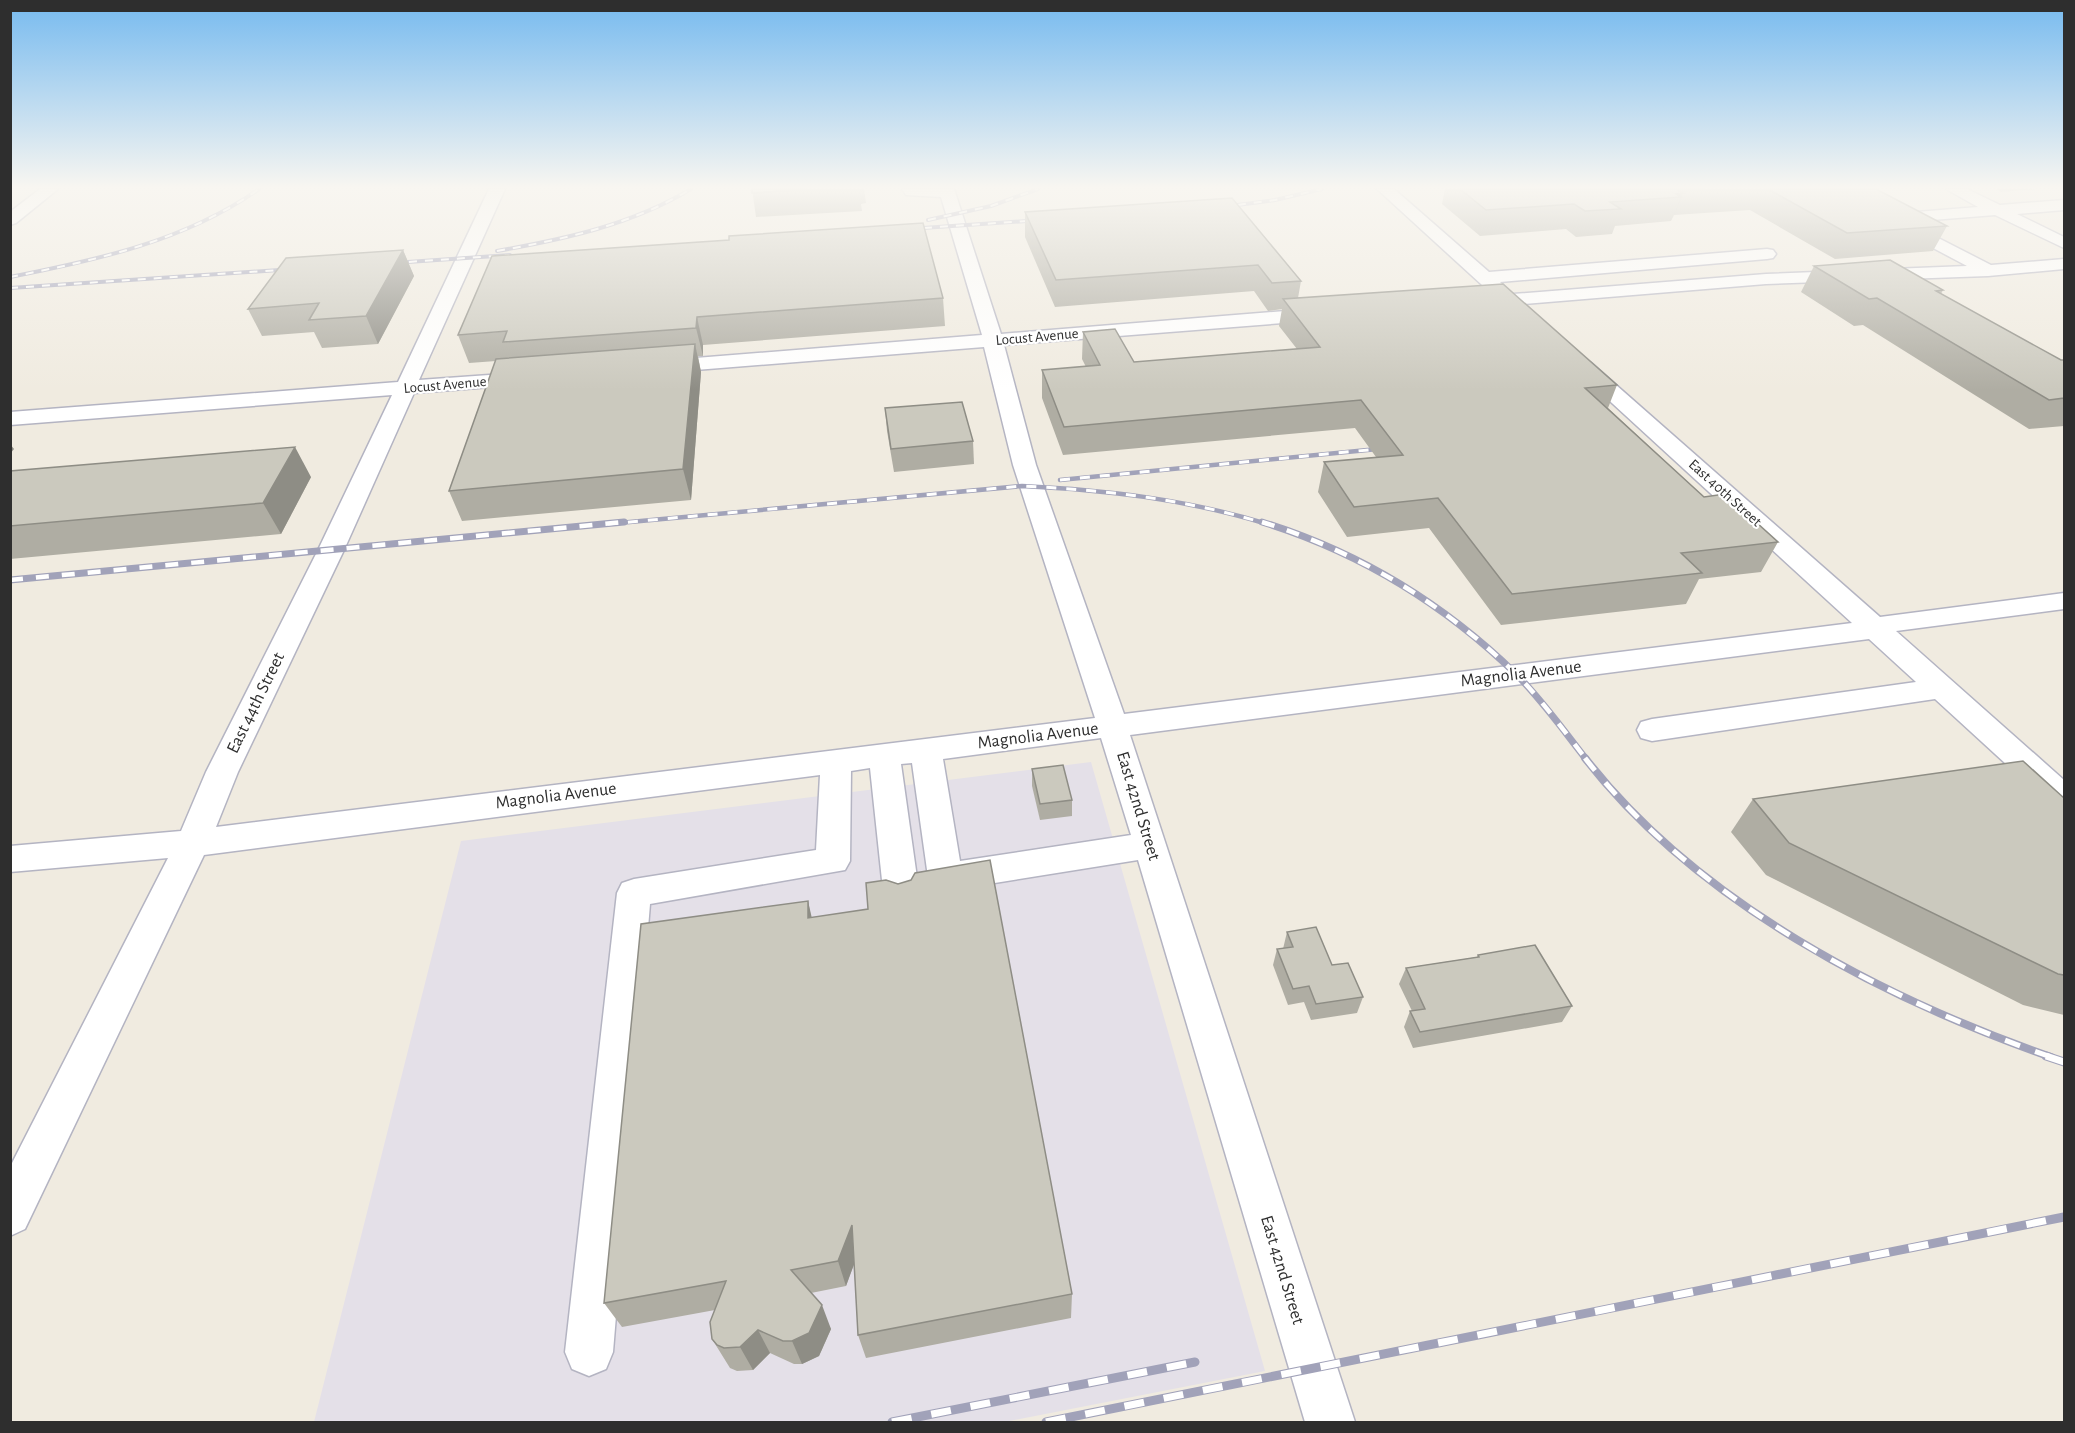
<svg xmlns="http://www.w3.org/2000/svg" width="2075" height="1433" viewBox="0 0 2075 1433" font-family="'Alegreya Sans',sans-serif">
  <rect width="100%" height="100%" fill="#f0ebe0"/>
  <path fill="#e4e0e8" d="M1091 762 1265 1371 1004 1422H314L461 841Z"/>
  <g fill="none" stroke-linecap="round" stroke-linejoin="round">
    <defs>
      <g id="minor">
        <path d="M40 189H58L16 223 10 225V212Z"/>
        <path d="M489 189H505L419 380 530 372 537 374 540 378 537 382 530 384 414 393 344 550 238 772 216 827 1095 718 1013 465 984 347 658 373 651 371 648 367 651 363 658 361 982 335 941 197 906 195 902 189H954L1001 334 1322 308 1329 310 1331 314 1329 318 1322 320 1004 345 1036 465 1124 714 1852 623 1577 371 1574 367 1577 363H1591L1880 617 2064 593V609L1896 631 2064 780V810L2053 807 1935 699 1652 741 1641 738 1637 730 1641 722 1652 719 1916 682 1869 639 1130 735 1355 1422H1305L1138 860 945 891 933 887 928 877 912 763 901 764 920 899 914 909 902 913 890 909 884 899 870 768 851 771 850 861 845 870 650 904 613 1352 606 1369 589 1376 572 1369 565 1352 617 893 622 883 634 879 816 850 820 775 204 855 25 1229 10 1236V1167L168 858 10 872V846L181 831 206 772 318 550 392 395 10 425V412L398 382ZM1101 738 1131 835 960 861 943 759Z"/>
        <path d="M1377 189H1394L1489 272 1767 249 1773 250 1776 254 1773 258 1767 259 1500 282 1513 294 1766 274 1967 266 1822 189H1842L1891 214 1978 207 1946 189H1967L2000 205 2064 200V210L2017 214 2064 237V248L1995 215 1907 222 1991 265 2064 259V269L1988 276 1766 284 1524 304 1526 307 1524 311C1515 313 1511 311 1504 305L1471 306 1469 302 1471 298 1493 295Z"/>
      </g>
    </defs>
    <use href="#minor" stroke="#b4b4c2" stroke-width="3"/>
    <use href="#minor" fill="#fff" fill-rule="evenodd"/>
    <defs>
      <g id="rail-far4">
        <path d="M1222 207 1275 200 1322 189"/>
        <path d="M928 220 991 206 1038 189"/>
        <path d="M908 229 1042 220"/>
        <path d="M497 251C565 239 631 225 691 189"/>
        <path d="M393 263 510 255"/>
        <path d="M10 277C97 260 185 241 259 189"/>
        <path d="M10 288 294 269"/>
      </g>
      <g id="rail-far3">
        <path d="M1060 480 1388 448"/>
        <path d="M608 524 1022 486C1106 490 1186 499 1267 524"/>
      </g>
      <g id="rail-far2">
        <path d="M1262 522C1359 552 1444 604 1516 674 1542 700 1564 731 1586 759"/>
        <path d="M10 580 624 522"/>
      </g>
      <path id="rail-far1" d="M1585 758C1697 902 1882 998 2051 1057"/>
      <g id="rail">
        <path d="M2046 1056 2064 1062"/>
        <path d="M892 1422 1195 1362"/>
        <path d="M1046 1422 2064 1217"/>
      </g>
    </defs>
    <use href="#rail-far4" stroke="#a1a2b9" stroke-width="4"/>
    <use href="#rail-far3" stroke="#a1a2b9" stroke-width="4.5"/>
    <use href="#rail-far2" stroke="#a1a2b9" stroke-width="7"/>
    <use href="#rail-far1" stroke="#a1a2b9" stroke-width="8"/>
    <use href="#rail" stroke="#a1a2b9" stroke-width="9"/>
    <use href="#rail-far4" stroke="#fff" stroke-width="2" stroke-dasharray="8" stroke-linecap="butt"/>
    <use href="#rail-far3" stroke="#fff" stroke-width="3" stroke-dasharray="10" stroke-linecap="butt"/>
    <use href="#rail-far2" stroke="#fff" stroke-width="4.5" stroke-dasharray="13" stroke-linecap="butt"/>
    <use href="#rail-far1" stroke="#fff" stroke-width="5" stroke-dasharray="16" stroke-linecap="butt"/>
    <use href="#rail" stroke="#fff" stroke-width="7" stroke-dasharray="20" stroke-linecap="butt"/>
  </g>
  <g fill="#afada3">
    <path d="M752 189H864L866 203 861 204 862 211 756 217Z"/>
    <path d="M1445 189H1876L1947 226 1933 251 1835 259 1750 210 1674 215 1671 221 1615 226 1612 234 1576 237 1566 229 1480 236 1442 204Z"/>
    <path d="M1996 189H2037L2001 192Z"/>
    <path d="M1232 198 1301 281 1298 298 1617 385 1608 408 1704 497 1778 542 1761 572 1699 579 1686 604 1501 625 1429 528 1347 537 1318 492 1324 462 1376 457 1355 428 1063 455 1042 398V370L1086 367 1082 359 1083 332 1134 362 1297 349 1279 326 1282 309 1268 311 1254 291 1055 307 1025 237V212Z"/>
    <path d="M403 250 414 276 378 344 322 348 314 332 262 336 248 309Z"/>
    <path d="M1814 266 1943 290 1941 294 2061 360H2064V426L2029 429 1863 325 1854 326 1801 292Z"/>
    <path d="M943 298 945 326 703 345V356H698L701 372 691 500 462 521 449 491 496 361 469 363 458 335Z"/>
    <path d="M885 408 973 441 974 464 894 472 887 431Z"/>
    <path d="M10 471 311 477 281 534 10 559Z"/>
    <path d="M1032 769 1072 800V816L1040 820 1032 786Z"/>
    <path d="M2064 798V1015L2023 1005 1766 875 1731 832 1753 799Z"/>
    <path d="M808 901 811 917 1072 1294 1071 1318 866 1358 858 1335 854 1264 846 1286 811 1293 831 1329 819 1356 802 1364H794L770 1353 753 1370 737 1371 730 1368 712 1339 715 1310 622 1327 604 1303Z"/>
    <path d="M1287 932 1332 965 1363 997 1357 1013 1311 1020 1304 1002 1288 1005 1273 965 1277 949H1283Z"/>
    <path d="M1478 955 1572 1006 1562 1022 1413 1048 1404 1027 1410 1011H1412L1399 984 1406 968 1477 957Z"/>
  </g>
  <g fill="#8e8d85">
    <path d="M1683 193 1673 218 1681 197 1676 194Z"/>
    <path d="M403 250 414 276 378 344 366 316Z"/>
    <path d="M697 317 703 345V356L696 328Z"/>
    <path d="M695 344 701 372 691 500 683 469Z"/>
    <path d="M10 444 14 449 10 454Z"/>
    <path d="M295 447 311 477 281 534 263 503Z"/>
    <path d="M808 901 815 932 808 918Z"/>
    <path d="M852 1225 859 1251 846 1286 838 1261Z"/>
    <path d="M822 1305 831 1329 819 1356 802 1364 792 1341Z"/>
    <path d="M758 1330 770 1353 753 1370 740 1347Z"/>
  </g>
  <g fill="#cbc9be" stroke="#8e8d85" stroke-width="1.5">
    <path d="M752 189H808L752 193Z"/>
    <path d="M1460 189H1704L1679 191 1683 193 1676 194 1681 197 1610 202 1621 209 1585 211 1574 204 1486 210Z"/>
    <path d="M1768 189H1876L1947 226 1847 233Z"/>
    <path d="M1232 198 1301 281 1272 283 1258 265 1056 280 1025 212Z"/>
    <path d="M923 223 943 298 697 317 696 328 503 342 507 331 458 335 492 256 729 240V236Z"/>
    <path d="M403 250 366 316 309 320 319 303 248 309 286 258Z"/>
    <path d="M1890 260 1943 290 1936 291 2061 360H2064V398L2049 400 1877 298 1869 299 1814 266Z"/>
    <path d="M1503 284 1617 385 1585 388 1704 497 1725 494 1778 542 1681 553 1702 573 1512 594 1438 498 1354 507 1324 462 1403 455 1361 400 1064 427 1042 370 1100 365 1083 332 1115 329 1134 362 1320 347 1283 299Z"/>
    <path d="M695 344 683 469 449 491 496 359Z"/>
    <path d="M962 402 973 441 891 449 885 408Z"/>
    <path d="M295 447 263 503 10 526V471Z"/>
    <path d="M2023 761 2064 798V975L2058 974 1789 843 1753 799Z"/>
    <path d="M1063 765 1072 800 1040 804 1032 769Z"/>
    <path d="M990 860 1072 1294 858 1335 852 1225 838 1261 791 1270 822 1305 809 1333 792 1341H783L758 1330 740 1347 724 1348 717 1345 712 1339 710 1322 726 1281 604 1303 641 924 808 901V918L868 909 866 883 886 880 898 884 911 880 915 873Z"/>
    <path d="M1316 927 1332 965 1348 963 1363 997 1316 1004 1309 986 1293 989 1277 949 1293 947 1287 932Z"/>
    <path d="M1535 945 1572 1006 1420 1032 1410 1011 1425 1009 1406 968 1479 957 1478 955Z"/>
  </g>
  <linearGradient id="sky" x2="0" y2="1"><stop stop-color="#76baef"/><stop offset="0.48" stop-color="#f8f6f1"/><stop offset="1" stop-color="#f8f6f1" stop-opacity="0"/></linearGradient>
  <rect width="2075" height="390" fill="url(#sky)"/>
  <g text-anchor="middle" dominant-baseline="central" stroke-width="4.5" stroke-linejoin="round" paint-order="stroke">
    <g font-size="15" fill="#2e2e2e" stroke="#fff">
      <text transform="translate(1037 337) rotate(-5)">Locust Avenue</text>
      <text transform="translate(445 385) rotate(-5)">Locust Avenue</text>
      <text transform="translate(1725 493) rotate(42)">East 40th Street</text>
    </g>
    <g font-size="18" fill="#2e2e2e" stroke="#fff">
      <text transform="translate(1521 674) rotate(-7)">Magnolia Avenue</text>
      <text transform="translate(256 703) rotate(-64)">East 44th Street</text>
      <text transform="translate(1038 736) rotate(-7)">Magnolia Avenue</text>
      <text transform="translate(556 796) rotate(-7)">Magnolia Avenue</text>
      <text transform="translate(1138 806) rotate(73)">East 42nd Street</text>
      <text transform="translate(1282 1270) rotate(73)">East 42nd Street</text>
    </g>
  </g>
  <rect width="2075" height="1433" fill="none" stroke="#2e2e2e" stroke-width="24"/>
</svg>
